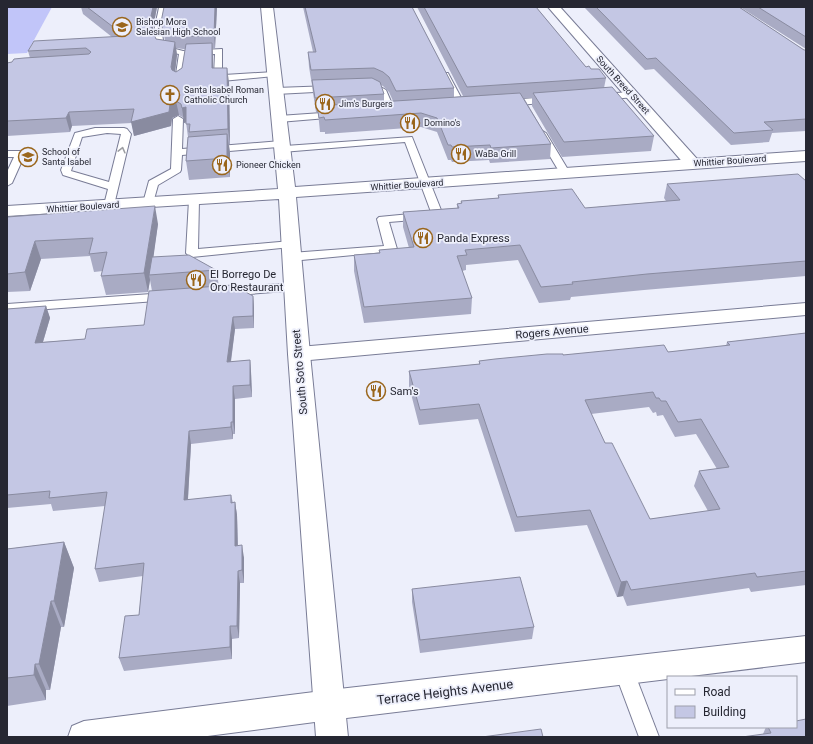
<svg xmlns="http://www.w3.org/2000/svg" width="813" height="744" viewBox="0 0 813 744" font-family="Roboto,sans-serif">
  <rect width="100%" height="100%" fill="#edeffb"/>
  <path fill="#c1c5f9" d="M7 7H52L27 53 7 54Z"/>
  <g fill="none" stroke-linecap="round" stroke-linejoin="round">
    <defs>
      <g id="lane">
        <path d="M159 7H167L162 34 164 46 183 51 222 49V74L224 75 274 72 278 74 274 76 222 81 214 75 215 54 187 55 183 81 179 84 176 83 175 81 179 54 158 50C150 36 157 21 159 7Z"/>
        <path d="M442 73H448L449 75 465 105 464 107 461 108 457 105 441 75Z"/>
        <path d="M364 84 377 85 386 90 395 111 394 113H388L381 95 377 91 361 89 360 87Z"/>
        <path d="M331 86 335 89 334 91 276 94 272 91 276 88Z"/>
        <path d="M632 92 635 93 636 95 635 97 600 100 596 97 600 94Z"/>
        <path d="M550 97 554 100 553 102 507 106 503 103 507 100Z"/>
        <path d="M336 112 341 115 339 117 279 122 274 119 279 116Z"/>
        <path d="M178 116 183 119 182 149 281 141 284 142 286 144 285 146 412 137 443 215 438 218 389 222 397 249 395 251 291 261 287 260 285 257 287 254 291 253 384 246 377 219 379 217 431 212 405 142 282 152 279 151 277 149 278 147 182 155 181 170 180 172 158 185 153 203 152 205H144L143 203 149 181 171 169 173 119Z"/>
        <path d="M95 128H124L127 129 131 134 114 205 109 208 104 205 108 189 63 175 61 170 75 133ZM107 133 121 134 109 182 71 171 82 137Z"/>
        <path d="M541 130 546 133 570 173 569 175H561L560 173 536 133Z"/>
        <path d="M7 151H20L25 154 12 183 7 186V172L14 157H7Z"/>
        <path d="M194 197 199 200 198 249 291 241 295 242 297 244 295 246 291 247 192 257 188 255 186 253 189 200Z"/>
        <path d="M294 283 298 284 300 287 298 290 224 296 220 295 218 292 220 289 224 288Z"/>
        <path d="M166 293 170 294 172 297 170 300 7 312V304Z"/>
        <path d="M624 661 631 664 659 737H639L614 670 617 664Z"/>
      </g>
      <g id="street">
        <path d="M548 7H560L698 160 700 163 698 166 692 168 686 166Z"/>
        <path d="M806 303V315L299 361 291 359 288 354 291 349 299 347Z"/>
        <path d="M806 636V662L683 677H668V679L330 720 200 737H68L72 726 84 721 330 690Z"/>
      </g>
      <path id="primary" d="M261 7H273L295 187 806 151V161L296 197 310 354 348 737H316L288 354 279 199 7 216V206L278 189Z"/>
    </defs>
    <use href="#lane" stroke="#797c96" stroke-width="2"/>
    <use href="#street" stroke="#797c96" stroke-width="2"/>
    <use href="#primary" stroke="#797c96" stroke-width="2"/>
    <use href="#lane" fill="#fff" fill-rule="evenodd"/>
    <use href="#street" fill="#fff" fill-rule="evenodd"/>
    <use href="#primary" fill="#fff" fill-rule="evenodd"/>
  </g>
  <g fill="#a9abc4" fill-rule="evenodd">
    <path d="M81 7H157L153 28V33L156 39 165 40 161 22 164 7H217L215 48H212L213 56V68L229 82 230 144H229L230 153V177L189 180 186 161 188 137 186 122 184 123V118L179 115 172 118 171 126 134 136 132 123 72 126 70 132 7 136V63L12 62 30 58 28 51 112 37 83 14ZM176 48 183 49H185L182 68 176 72 175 71 177 55Z"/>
    <path d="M303 7H412L454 88V97L463 96 417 7H536L586 67 606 78 604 88 654 136 651 151 562 157 532 106V98H524L551 144 550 159 490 163 489 160 452 162 451 160H448L437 132 421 127 325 134V132H320L318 112H316L313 93 312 85 309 67 308 52H313ZM381 85 383 86 389 92 393 101 384 102V94Z"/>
    <path d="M584 7H739L804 50H806V131L772 133 769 142 731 145 654 69 645 70Z"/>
    <path d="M740 7H806V49Z"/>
    <path d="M806 181V276L644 290 571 297 570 300 539 303 518 260 466 265V270L462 271 472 298 471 314 364 323 354 271V255L379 253V250L409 248 403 227V212L457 208V204L461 203V201L498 198V195L585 208 666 201 664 198 667 184Z"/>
    <path d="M7 217 158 224 153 257 216 270 219 286 253 296 254 308V328L235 329 231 362 250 360 251 372 252 397 235 399V434H233V439L191 444 188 500 231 495 233 503 235 502 237 515 238 545 244 558V583H240L239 638 232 639V659L124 671 119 658 139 615 143 576 99 582 95 569 105 506 53 511 51 504 7 508V309L46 306 50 318 43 342 85 339 144 325 152 291 150 280 148 292 106 295 101 276 103 271 94 272 90 256 41 259 30 291 7 292Z"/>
    <path d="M806 333V585L751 592 749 588 627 606 623 596 617 597 587 525 515 532 478 419 419 425 409 386V371L479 364V361L563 355 668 352 726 346 727 342ZM649 407 653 413 656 412 657 416 663 415 675 437 696 434 717 469 699 471 694 486 708 511 650 519 605 443 591 414Z"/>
    <path d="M64 542 74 568 64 627H61L50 690H46V700L7 706V549Z"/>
    <path d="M412 589 534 627 532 639 420 653 412 602Z"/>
    <path d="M766 727H796L806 737 763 734Z"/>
  </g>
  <g fill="#898ba0">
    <path d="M153 7H157L153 28V39L151 27V16Z"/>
    <path d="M215 7H217L215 48 214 35Z"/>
    <path d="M175 42 177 55 174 81 171 67Z"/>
    <path d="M212 43 213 56V81L212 68Z"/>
    <path d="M227 68 229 82 230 144 228 129Z"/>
    <path d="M176 101 179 115 172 118 171 126 134 136 131 122Z"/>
    <path d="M186 107 188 122 184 123 182 108Z"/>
    <path d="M69 112 72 126 70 132 66 118Z"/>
    <path d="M227 134 230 153V177L227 158Z"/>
    <path d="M155 206 158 224 151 275H149L150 280 148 292 144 273Z"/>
    <path d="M35 241 41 259 30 291 25 272Z"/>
    <path d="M253 296 254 308V328L253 316Z"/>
    <path d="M46 306 50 318 39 355 35 343Z"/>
    <path d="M233 317 235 329 229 374 227 362Z"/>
    <path d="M250 360 251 372 252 397 250 385Z"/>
    <path d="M233 386 235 399V434L233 422Z"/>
    <path d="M231 422 233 434V439L231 427Z"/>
    <path d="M189 431 191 444 187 513 184 500Z"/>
    <path d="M235 502 237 515 238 558 235 546Z"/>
    <path d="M64 542 74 568 64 627 54 601Z"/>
    <path d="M242 545 244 558V583L242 570Z"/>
    <path d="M238 571 240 583 239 638 237 626Z"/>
    <path d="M627 581 623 596 617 597 621 582Z"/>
    <path d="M51 601 61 627 50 690 39 664Z"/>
    <path d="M230 626 232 639V659L230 647Z"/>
    <path d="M35 664 46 690V700L34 675Z"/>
  </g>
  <g fill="#c4c7e4" stroke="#898ba0" fill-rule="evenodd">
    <path d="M87 7H153L151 16V27L156 39 175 42 171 67 172 70 176 72 182 68 186 44 212 43V68H227L228 129 189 132 190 124H186V107L182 108 181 104 176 101 170 104 169 112 131 122 134 109 69 112 66 118 7 121V63L12 62 14 59 24 58 89 54 91 52 86 48 28 51 34 41 125 36Z"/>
    <path d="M164 7H215L214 35 181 37 163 32 161 22Z"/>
    <path d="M305 7H412L454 88 396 91 389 77 383 72 374 68 311 70 308 52H316Z"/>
    <path d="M424 7H536L586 67 589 66 591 69H599L606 78 467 87Z"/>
    <path d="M596 7H739L804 50H806V119L764 122 773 130 734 133 656 58 647 59Z"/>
    <path d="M758 7H806V37Z"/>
    <path d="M372 78 380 82 384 94 315 98 312 80Z"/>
    <path d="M612 87 654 136 564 142 533 93Z"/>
    <path d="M520 93 551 144 491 148 490 145 452 147 451 145H448L437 118 421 113 325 120 324 117 319 118 317 106Z"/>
    <path d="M227 134V158L186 161 188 137Z"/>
    <path d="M798 174 806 181V261L647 274 572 282 573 284 541 287 520 245 465 250 467 255 457 256 472 298 364 307 354 255 380 253 379 250 414 247 403 212 459 208 457 204 462 203 461 201 499 198 498 195 572 189 585 208 680 200 667 184Z"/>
    <path d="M155 206 144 273 101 276 107 252 89 254 93 238 35 241 25 272 7 274V217Z"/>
    <path d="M189 255 216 270 149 275 152 257Z"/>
    <path d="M233 285 253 296V316L233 317 227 362 250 360V385L233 386V422H231V427L189 431 184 500 231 495V503L235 502V546L242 545V570L238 571 237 626H230V647L119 658 125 616 139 615 144 563 95 569 107 492 49 498 50 491 7 495V309L46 306 35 343 85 339 87 329 144 325 149 291Z"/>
    <path d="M806 333V571L757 577 755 573 631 590 627 581 621 582 590 510 517 517 479 404 420 410 409 371 480 364 479 361 495 359 547 354H563V355L664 345 668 352 730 345 727 342ZM653 392 656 398H659L661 401H666L678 422 701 419 729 467 699 471 720 509 650 519 612 443H605L585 400Z"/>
    <path d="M64 542 54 601H51L39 664H35L34 675 7 678V549Z"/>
    <path d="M520 577 534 627 420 640 412 589Z"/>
    <path d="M806 719V737H742L771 733 768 727H796V721Z"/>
    <path d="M541 729 543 737H482Z"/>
  </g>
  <defs><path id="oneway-chevron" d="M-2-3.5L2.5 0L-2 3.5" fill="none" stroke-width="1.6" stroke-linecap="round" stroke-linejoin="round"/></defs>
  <use stroke="#9d9ea3" href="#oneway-chevron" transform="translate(122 150) rotate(-76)"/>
  <defs>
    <symbol id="school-ring" viewBox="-11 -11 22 22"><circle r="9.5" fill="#edeffb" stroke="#9a661c" stroke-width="1.5"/><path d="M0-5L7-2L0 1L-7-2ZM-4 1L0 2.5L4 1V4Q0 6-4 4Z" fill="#9a661c"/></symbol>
    <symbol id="church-ring" viewBox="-11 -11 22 22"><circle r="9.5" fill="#edeffb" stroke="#9a661c" stroke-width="1.5"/><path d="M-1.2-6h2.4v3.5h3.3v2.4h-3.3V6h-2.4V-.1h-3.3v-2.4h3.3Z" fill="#9a661c"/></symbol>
    <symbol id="restaurant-ring" viewBox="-11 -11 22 22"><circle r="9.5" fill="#edeffb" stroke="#9a661c" stroke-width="1.5"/><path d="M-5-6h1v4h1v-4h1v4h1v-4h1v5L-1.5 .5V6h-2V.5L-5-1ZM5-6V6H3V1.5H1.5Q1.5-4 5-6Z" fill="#9a661c"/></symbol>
  </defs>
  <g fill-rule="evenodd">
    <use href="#school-ring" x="111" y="16" width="22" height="22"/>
    <use href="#church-ring" x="159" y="84" width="22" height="22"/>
    <use href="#restaurant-ring" x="314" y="93" width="22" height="22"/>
    <use href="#restaurant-ring" x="399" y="112" width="22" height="22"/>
    <use href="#restaurant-ring" x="450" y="143" width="22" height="22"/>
    <use href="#school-ring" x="17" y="146" width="22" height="22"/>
    <use href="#restaurant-ring" x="211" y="154" width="22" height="22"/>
    <use href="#restaurant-ring" x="412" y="227" width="22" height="22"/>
    <use href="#restaurant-ring" x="185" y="269" width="22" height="22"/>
    <use href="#restaurant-ring" x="365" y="380" width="22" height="22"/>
  </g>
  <g text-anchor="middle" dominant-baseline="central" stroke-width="3.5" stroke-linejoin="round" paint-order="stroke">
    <g font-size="9" fill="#262732" stroke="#edeffb" text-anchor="start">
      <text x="136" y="22">Bishop Mora<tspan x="136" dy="10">Salesian High School</tspan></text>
      <text x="184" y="90">Santa Isabel Roman<tspan x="184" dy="10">Catholic Church</tspan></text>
      <text x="339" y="104">Jim's Burgers</text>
      <text x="424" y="123">Domino's</text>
      <text x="42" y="152">School of<tspan x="42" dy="10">Santa Isabel</tspan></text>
      <text x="475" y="154">WaBa Grill</text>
      <text x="236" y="165">Pioneer Chicken</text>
    </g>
    <g font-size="9" fill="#262732" stroke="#edeffb">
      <text transform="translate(623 85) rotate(48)">South Breed Street</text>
      <text transform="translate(730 161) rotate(-4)">Whittier Boulevard</text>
      <text transform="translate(407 185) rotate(-4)">Whittier Boulevard</text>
      <text transform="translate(83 207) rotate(-4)">Whittier Boulevard</text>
    </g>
    <g font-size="11" fill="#262732" stroke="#edeffb" text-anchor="start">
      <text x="437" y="238">Panda Express</text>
      <text x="210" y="274">El Borrego De<tspan x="210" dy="13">Oro Restaurant</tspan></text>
      <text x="390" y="391">Sam's</text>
    </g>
    <g font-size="11" fill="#262732" stroke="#edeffb">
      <text transform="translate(552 332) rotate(-5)">Rogers Avenue</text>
      <text transform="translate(300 372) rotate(-95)">South Soto Street</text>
    </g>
    <g font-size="13" fill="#262732" stroke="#edeffb">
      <text transform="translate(445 692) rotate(-7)">Terrace Heights Avenue</text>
    </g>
  </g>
  <rect width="813" height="744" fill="none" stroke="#262732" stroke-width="16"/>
  <rect x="667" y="676" width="130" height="52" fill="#edeffb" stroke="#9d9fab"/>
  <rect x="675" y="689" width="20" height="6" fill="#ffffff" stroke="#9d9fab"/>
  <text x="703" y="696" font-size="12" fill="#262732">Road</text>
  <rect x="675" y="706" width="20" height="12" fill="#c4c7e4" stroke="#9d9fab"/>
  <text x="703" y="716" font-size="12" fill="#262732">Building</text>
</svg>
